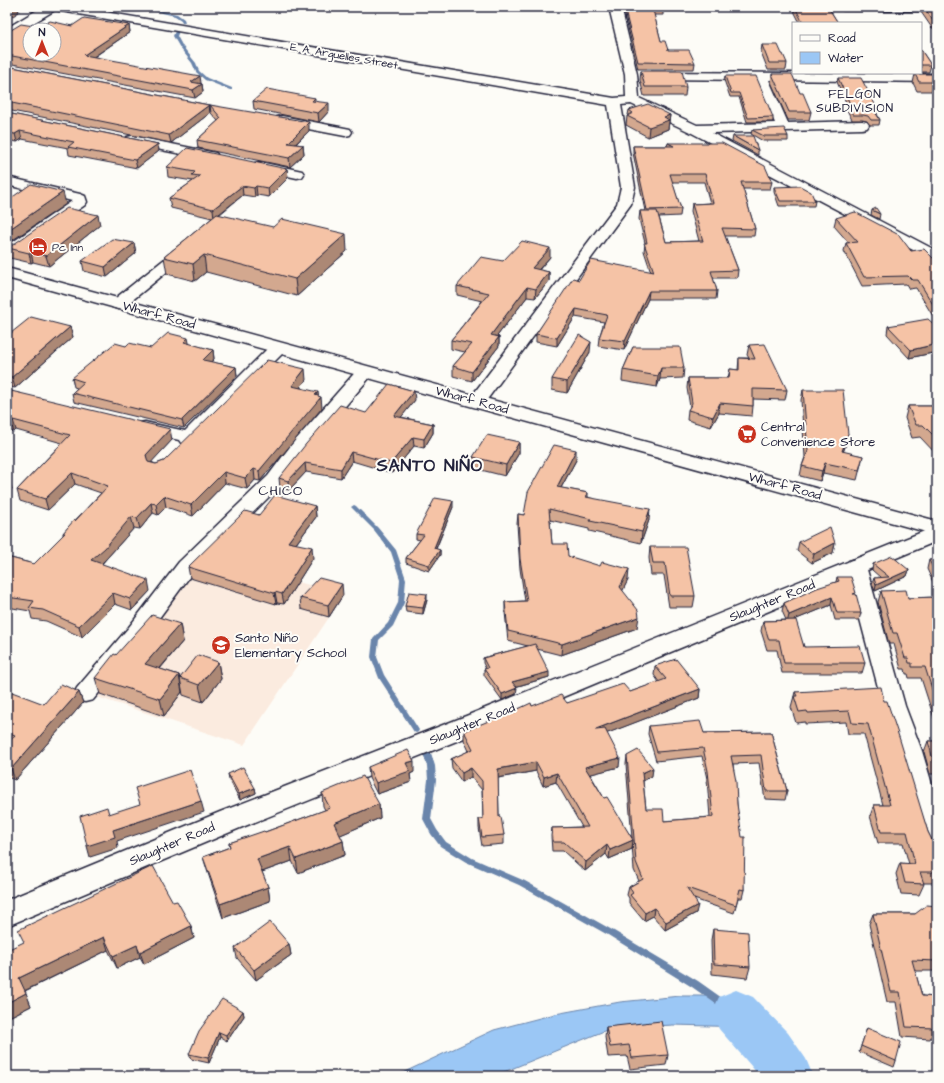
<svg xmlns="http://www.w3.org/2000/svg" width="944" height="1083" viewBox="0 0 944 1083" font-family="'Architects Daughter',sans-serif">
  <rect width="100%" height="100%" fill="#fdfcf7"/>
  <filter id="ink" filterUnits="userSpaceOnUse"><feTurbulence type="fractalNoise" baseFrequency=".025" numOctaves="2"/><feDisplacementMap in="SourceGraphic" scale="8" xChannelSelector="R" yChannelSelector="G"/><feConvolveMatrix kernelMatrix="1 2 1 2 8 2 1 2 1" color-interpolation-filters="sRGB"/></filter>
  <g filter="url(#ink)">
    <path fill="#fbebdf" d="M204 555 344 595 244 745 91 695Z"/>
    <path fill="#9bc7f5" stroke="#6b85ab" d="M680 996H712L736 1013 748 1027 673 1025 609 1029 494 1076H396L494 1030 555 1014 620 1002Z"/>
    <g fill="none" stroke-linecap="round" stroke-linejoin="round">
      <g fill="#6b85ab" fill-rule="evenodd">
        <path d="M137 7H144L177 14 184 19 185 22 182 23 181 20 175 16Z"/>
        <path d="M177 30 179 31 177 36 183 47 196 63 199 71 207 78 232 88V90H230L205 80 196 72 192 63 180 48 173 36 175 31Z"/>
        <path d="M354 505 356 506 378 528 396 550 406 579 404 603 393 626 379 640 377 657 384 675 419 730 418 732 416 733 414 732 379 678 371 657 373 639 388 623 398 603 400 579 391 552 374 530 351 507Z"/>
        <path d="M427 750 429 751 431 753 435 766 436 780 431 819 437 830 446 842 472 858 525 881 614 931 698 981 739 1010 740 1013 739 1016 736 1017 733 1016 692 987 608 935 519 885 466 862 440 846 431 834 423 819 428 780 427 766 423 753 425 751Z"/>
      </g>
      <path fill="#9bc7f5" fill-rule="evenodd" d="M736 990 753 997 788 1033 806 1059 813 1076H759L752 1067 719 1029 712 1013 719 997Z"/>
      <defs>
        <g id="minor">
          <path d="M49 7H75L614 98 626 97 625 74 609 7H621L637 74 639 98 697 125 775 123 756 80 655 79 651 78 649 75 651 72 937 74V82L769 80 788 123 862 121 867 122 869 125 867 128 862 129 712 133 937 251V262L932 260 690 132 631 104 621 105 635 187 631 204 483 405 477 406 471 405 468 401 471 397 617 204 621 187 608 105 55 10Z"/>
          <path d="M837 7H937V11L843 10Z"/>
          <path d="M282 116 345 128 350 129 352 132 350 135 345 136 277 123 275 120 277 117Z"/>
          <path d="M132 136 211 152 216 153 218 156 216 159 211 160 127 143 125 140 127 137Z"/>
          <path d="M260 162 302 171 304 174 302 177 297 178 255 169 253 166 255 163Z"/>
          <path d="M7 177 80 194 85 196 87 202 85 205 12 256 7 258V246L72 201 7 185Z"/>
          <path d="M186 244 191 246 194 249 191 252 124 307 118 309 112 307 110 304 112 301 181 246Z"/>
          <path d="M278 343 284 344 286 348 284 352 193 443 187 445 181 443 179 440 139 431 136 427 139 423 145 422 185 431 272 344Z"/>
          <path d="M365 367 371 368 374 372 371 376 306 452 282 484 193 572 145 637 93 700 85 702 77 700 74 694 77 688 129 627 179 562 268 476 292 444 359 368Z"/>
          <path d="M856 559 863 561 866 566 905 706 922 751 937 801V852L928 849 925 842 898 751 883 706 846 566 849 561Z"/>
        </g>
        <g id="tertiary">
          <path d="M42 7H57L55 10 12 36 7 37V28Z"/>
          <path d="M937 526V541L484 730 240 828 7 926V900L220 812 466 716Z"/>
        </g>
        <path id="secondary" d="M7 268 937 521V535L7 278Z"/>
      </defs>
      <use href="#minor" stroke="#22223b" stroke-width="3"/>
      <use href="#tertiary" stroke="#22223b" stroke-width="3"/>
      <use href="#secondary" stroke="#22223b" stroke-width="3"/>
      <use href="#minor" fill="#fdfcf7" fill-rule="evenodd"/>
      <use href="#tertiary" fill="#fdfcf7" fill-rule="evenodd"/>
      <use href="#secondary" fill="#fdfcf7" fill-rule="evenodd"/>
    </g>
    <g fill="#d3a88f" stroke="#22223b" fill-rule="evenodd">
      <path d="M623 7H662L663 10V15H654L661 41 668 50 695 63 694 69H638Z"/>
      <path d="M792 7H828L838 23H800Z"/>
      <path d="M922 7H937V28H932L921 12Z"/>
      <path d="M129 25 130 32 94 57 201 83V84H202L203 92 195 98 7 63V31L40 27 72 26Z"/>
      <path d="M762 45 787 63 786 70H768L761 52Z"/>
      <path d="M921 50 931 65 929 72H921Z"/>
      <path d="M7 66 209 105 210 113 171 143 7 110Z"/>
      <path d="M641 71 686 87 685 96H644L640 80Z"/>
      <path d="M772 74 800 93 811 112 809 120H788L771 82Z"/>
      <path d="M915 74H937V91H917L913 83Z"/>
      <path d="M725 76 773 117V122H747L739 97H730L724 80Z"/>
      <path d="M838 78 878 110 877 114 880 120 879 125H870L867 121 862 120H852L847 110 848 107 837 82Z"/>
      <path d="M315 98V101L329 111 319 122 254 109 253 101Z"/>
      <path d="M210 105 309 131 296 144 303 145 304 154 290 167 198 148 197 140 218 121 211 113Z"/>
      <path d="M629 110 670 115 668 129 648 137 626 125 627 116 628 115Z"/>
      <path d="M7 113 158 144 159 151 137 168 69 155 68 148 22 139 17 142 7 140Z"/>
      <path d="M752 130 788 136V141H763L751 134Z"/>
      <path d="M733 136 758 150V155L732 141Z"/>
      <path d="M668 143 772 182 770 189H743L755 229 754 236H725L738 270 737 278H713L717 291 716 299H648L624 350 598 346 599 338 604 322 575 317 557 346 536 342V334L579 280 651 272 644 251 645 243 639 219 640 211H645L633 153V146H667ZM672 182H704L710 203 692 204 691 211 699 241 666 242 659 217 680 216 681 209Z"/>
      <path d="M167 167 287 169 288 178 269 197 257 195 255 197 243 195 219 215 347 251 297 296 206 272 195 281 167 274 164 257 212 218 171 208 169 198 193 181 168 177Z"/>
      <path d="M774 187 815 201 814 206H779L774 192Z"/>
      <path d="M872 210 880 214 879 219 871 215Z"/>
      <path d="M836 218 911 251 937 262V323L916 288 909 289 906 284 862 286 844 251 846 243H849L834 226Z"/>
      <path d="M100 225 49 266 33 262 31 263 10 258 8 248Z"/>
      <path d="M134 243 136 253 107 277 84 271 82 261Z"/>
      <path d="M550 257 539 270 549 272V281L535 298 527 297 497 336 499 337V346L472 381 453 376V366L465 352 451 349V340L482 301 457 295V286L503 261Z"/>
      <path d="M888 326 937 327V352L909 358 887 334Z"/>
      <path d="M70 327 73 337 15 388 7 386V332L11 333Z"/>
      <path d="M189 344 213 350 214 359 211 362 236 367 237 376 184 428 74 402 72 393 77 388 74 387 72 378 126 346 151 348Z"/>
      <path d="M749 345 787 390 785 400 753 399V406L752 416 719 413 711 427 687 420 688 410 690 407 687 388 688 378H728L730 369 738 370 739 358H749L747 355Z"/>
      <path d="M633 347 684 368 683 378 660 379 657 387 622 381 623 370Z"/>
      <path d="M590 352 567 393 552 390V379Z"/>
      <path d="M937 376V391H935Z"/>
      <path d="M306 380 300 387 318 396 322 408 260 481 255 480 247 489 225 483 193 516 166 507 158 515 153 513 140 529 134 528 107 558 102 564 150 591 132 610 115 604 82 637 46 621 32 619 30 611 7 607V546L10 555 7 557 34 564 63 535V533L101 493 75 484 48 510 20 501 17 490 62 443 16 430 14 432 7 430V390L172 440 151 462 156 464 164 461Z"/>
      <path d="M803 390 846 444 843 452 863 456 857 480 823 473 820 481 800 476 802 466 805 457 801 400Z"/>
      <path d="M415 400 401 417 433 424V433L424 448 414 446 392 473 352 461 341 478 306 472 289 490 280 488 279 478 366 413Z"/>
      <path d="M908 406H937V455L920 437 912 438 905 418Z"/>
      <path d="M519 442V453L505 476 473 468V457Z"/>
      <path d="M576 460 561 488 588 493V497L649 520 641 543 589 531V529L550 520 552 544 568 556 628 580 622 591 637 628 561 655 537 649 549 677 515 687 516 694 502 700 484 675V669H486L483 663V658L528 646 508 641 505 612V602L525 601 520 569 517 524 518 514 524 515Z"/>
      <path d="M315 506 316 517 296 544 313 558 284 604 277 603 276 604 190 578 188 567 259 515Z"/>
      <path d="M453 507 436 549 440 550V555L429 571 406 563V558L420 540 416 539V534Z"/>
      <path d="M799 542 833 553 812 563 797 551Z"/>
      <path d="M650 547 695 596 693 607H669L664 575H651L649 558Z"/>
      <path d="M929 560H937V591L927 569Z"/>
      <path d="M873 564 909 570 907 576 875 591 872 584 874 578H881L872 570Z"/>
      <path d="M837 577 855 594 861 613 859 620H835L831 605 794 620 804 647 865 663 862 673H782L777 650H767L761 631 763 621 786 620 782 611 784 603 836 582Z"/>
      <path d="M881 591 908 598 937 597V721H935L921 678H909L908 674H906L905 669H901L894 644H889L878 602Z"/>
      <path d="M343 595 329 617 301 609 300 598Z"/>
      <path d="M427 600 423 614 406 612 405 606Z"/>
      <path d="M180 624 183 641 160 669 179 675 182 692 164 716 100 694 95 678Z"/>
      <path d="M218 662 221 679 203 702 183 695 180 678Z"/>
      <path d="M655 666 700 689 699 698 607 733 619 767 590 774 604 798 632 838 626 764 627 756 652 776 643 781 646 809 664 821 710 817 707 779 702 756 656 761 648 734 649 726 704 733 771 732 787 791 785 800 765 799 759 763 733 764 737 804 744 890 742 898H738L734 913 694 899 696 913 665 930 653 916 644 921 629 903V898L627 895 629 887 639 881 634 870 632 845V849L609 859 606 854 585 871 563 851H552L551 836 552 828 582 827 556 782 543 786 536 771 498 778 499 817 504 835V844L482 846 479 828V819H483L482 790 471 777 462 782 452 768 451 759 469 751 464 740V731L516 712V710L532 706 567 703 630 692 659 682 654 675Z"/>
      <path d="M79 692 83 703 15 780 7 777V744L9 743 7 742V696L44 704Z"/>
      <path d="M795 692 884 701 928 832 932 840 937 841V883H923L924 884 919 895 901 894 896 874 900 863 909 864 903 843H878L870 816 874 805H883L864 734H848L846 722 805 724V722L796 723 791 707 794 696Z"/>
      <path d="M928 741H937V774H930L924 752Z"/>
      <path d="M368 767 414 772 410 774 411 782 377 794 369 778Z"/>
      <path d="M228 774 255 788 256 793 240 800 229 779Z"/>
      <path d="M322 793 379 804 380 818 340 835 343 841 345 855 298 873 292 861 262 872 268 887 270 901 223 918 207 870 203 857 230 847 229 843 265 832 325 810 323 806Z"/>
      <path d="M173 902 191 926 194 938 144 964 140 957 117 968 108 950 25 991 31 1006 7 1018V950Z"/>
      <path d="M937 906V971H915L922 996 937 997V1033H933L930 1039 902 1037 896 1002H887L869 924 873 914H915Z"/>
      <path d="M713 929 750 967 747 978 712 974 711 940Z"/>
      <path d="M289 944 291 955 256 980 237 958 235 948Z"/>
      <path d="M243 1011 244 1016 227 1041 220 1037 209 1063 191 1059 189 1054Z"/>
      <path d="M606 1027 668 1055 666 1065 630 1069 627 1056 608 1057 605 1037Z"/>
      <path d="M867 1028 896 1061 894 1067 859 1052Z"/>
    </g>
    <g fill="#ac8874" stroke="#22223b">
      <path d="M9 7H18L19 12 7 20V12Z"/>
      <path d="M129 25 130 32 86 62 84 55Z"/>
      <path d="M200 76 201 83 192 90 191 82Z"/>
      <path d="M202 84 203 92 195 98 193 90Z"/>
      <path d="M329 103V111L319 122 318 113Z"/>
      <path d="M209 105 210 113 171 143 169 135Z"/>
      <path d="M670 115 668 129 648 137 649 127 664 117Z"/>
      <path d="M309 122V131L288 151V143Z"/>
      <path d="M20 131 22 139 17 142 15 134Z"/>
      <path d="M158 144 159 151 137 168 135 160Z"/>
      <path d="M303 145 304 154 290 167 289 158Z"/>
      <path d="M287 169 288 178 269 197 268 188Z"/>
      <path d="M242 186 243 195 214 218 213 209Z"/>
      <path d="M256 186 257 195 255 197 254 188Z"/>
      <path d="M63 192 66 204 7 244V231Z"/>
      <path d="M98 215 100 225 49 266 46 256Z"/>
      <path d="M346 234 347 251 297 296 295 279Z"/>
      <path d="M134 243 136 253 107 277 105 267Z"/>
      <path d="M550 248V257L531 278 532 268Z"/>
      <path d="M31 252 33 262 31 263 29 253Z"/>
      <path d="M204 255 206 272 195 281 193 264Z"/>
      <path d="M549 272V281L535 298 536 289Z"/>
      <path d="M527 287V297L491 344V335Z"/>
      <path d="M649 291 648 299 624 350 625 341Z"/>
      <path d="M576 309 575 317 557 346V338Z"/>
      <path d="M70 327 73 337 15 388 12 377Z"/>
      <path d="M499 337V346L472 381V372Z"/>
      <path d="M188 338 190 347 184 342Z"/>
      <path d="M591 342 590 352 567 393V382Z"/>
      <path d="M937 344V352L909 358 911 350Z"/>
      <path d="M213 350 214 359 204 368 203 360Z"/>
      <path d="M236 367 237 376 184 428 182 420Z"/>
      <path d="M661 368 660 379 657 387 658 376Z"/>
      <path d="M305 369 306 380 293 396 292 386Z"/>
      <path d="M414 391 415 400 395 425 394 416Z"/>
      <path d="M318 392 319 400 321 397 322 408 260 481 259 471Z"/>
      <path d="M720 403 719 413 711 427 713 417Z"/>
      <path d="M13 420 16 430 14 432 11 421Z"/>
      <path d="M433 424V433L424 448V439Z"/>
      <path d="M170 429 172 440 148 466 146 455Z"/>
      <path d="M848 434 846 444 840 461 842 451Z"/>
      <path d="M413 437 414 446 392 473 391 463Z"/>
      <path d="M519 442V453L505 476 506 465Z"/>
      <path d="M576 450V460L556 497 557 487Z"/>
      <path d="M351 452 352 461 341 478V469Z"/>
      <path d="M305 463 306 472 289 490 288 481Z"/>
      <path d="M825 463 823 473 820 481 822 471Z"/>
      <path d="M254 469 255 480 247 489 245 478Z"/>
      <path d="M224 472 225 483 193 516 191 505Z"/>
      <path d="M72 473 75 484 48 510 45 499Z"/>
      <path d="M8 478 12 489 7 493V479Z"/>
      <path d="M164 496 166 507 158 515 156 504Z"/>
      <path d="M453 501V507L434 553V548Z"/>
      <path d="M151 503 153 513 140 529 137 518Z"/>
      <path d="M315 506 316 517 289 553 288 542Z"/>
      <path d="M650 509 649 520 641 543 642 532Z"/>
      <path d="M131 517 134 528 107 558 94 571 91 560Z"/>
      <path d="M835 543 833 553 812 563 814 554Z"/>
      <path d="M7 546 10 555 7 558Z"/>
      <path d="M312 547 313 558 284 604 282 594Z"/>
      <path d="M440 550V555L429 571V565Z"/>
      <path d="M629 569 628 580 619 598 620 587Z"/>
      <path d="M909 570 907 576 875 591 876 585Z"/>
      <path d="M148 580 150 591 132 610 130 599Z"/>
      <path d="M342 584 343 595 329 617 328 605Z"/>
      <path d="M275 592 277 603 276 604 274 593Z"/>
      <path d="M113 593 115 604 82 637 79 626Z"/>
      <path d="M427 594V600L423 614V608Z"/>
      <path d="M832 597 831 605 787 623 789 615Z"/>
      <path d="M639 617 637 628 561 655 562 644Z"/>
      <path d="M180 624 183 641 149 681 145 664Z"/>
      <path d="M218 662 221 679 203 702 199 685Z"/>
      <path d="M549 672V677L511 688 512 682Z"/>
      <path d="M179 675 182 692 164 716 160 699Z"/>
      <path d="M517 688 516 694 502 700V694Z"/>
      <path d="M700 689 699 698 595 738 596 729Z"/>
      <path d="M79 692 83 703 15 780 11 769Z"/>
      <path d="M620 758 619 767 584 776 585 767Z"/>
      <path d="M414 761V772L410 774 411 782 377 794 376 783 406 763Z"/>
      <path d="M536 762V771L498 778V769Z"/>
      <path d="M471 768V777L462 782V773Z"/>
      <path d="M653 768 652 776 641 782 642 773Z"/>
      <path d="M557 773 556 782 543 786 544 777Z"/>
      <path d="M255 788 256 793 240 800 239 794Z"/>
      <path d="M201 801 204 812 117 841 118 848 90 857 87 846 113 830Z"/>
      <path d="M379 804 380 818 336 837 334 823Z"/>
      <path d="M633 840 632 849 609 859 610 850Z"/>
      <path d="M343 841 345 855 298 873 296 859Z"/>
      <path d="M607 845 606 854 585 871 586 862Z"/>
      <path d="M290 847 292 861 259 873 257 859Z"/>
      <path d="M268 887 270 901 223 918 220 904Z"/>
      <path d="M698 905 696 913 665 930 666 922Z"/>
      <path d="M654 908 653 916 644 921 645 913Z"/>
      <path d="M191 926 194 938 144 964 140 952Z"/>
      <path d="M104 937 108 950 24 991 19 978Z"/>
      <path d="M289 944 291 955 256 980 254 970Z"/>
      <path d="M137 945 140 957 117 968 113 956Z"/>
      <path d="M26 993 31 1006 7 1018V1003Z"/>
      <path d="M243 1011 244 1016 227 1041 226 1035Z"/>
      <path d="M219 1032 220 1037 209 1063 208 1058Z"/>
    </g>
    <g fill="#f5c3a6" stroke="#22223b" fill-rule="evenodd">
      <path d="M7 7H15L7 12Z"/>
      <path d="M624 7H662L663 10H653L661 41H665L668 50H689L695 63 638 62Z"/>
      <path d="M795 7H828L838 23H803Z"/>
      <path d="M924 7H937V21H933Z"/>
      <path d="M84 18 129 25 84 55 200 76 191 82 202 84 193 90 7 55V31L11 30 21 24 40 27 50 21 72 26ZM30 30H54V54H30Z"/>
      <path d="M762 45H778L782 54H783L787 63H769Z"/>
      <path d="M921 50 931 65H921Z"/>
      <path d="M7 66 209 105 169 135 7 102Z"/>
      <path d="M641 71H682L686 87H645Z"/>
      <path d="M772 74H792L800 93H803L811 112H789Z"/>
      <path d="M915 74H937V82H919Z"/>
      <path d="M725 76H756L773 117 748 118 739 93H731Z"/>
      <path d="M838 78H861L878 110H874L880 120H871L868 116 863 115H853L848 106H851Z"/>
      <path d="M267 89 315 98 312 101 329 103 318 113 253 101Z"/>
      <path d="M648 104 670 115 664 117 669 120 649 127 627 116 633 113 629 110Z"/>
      <path d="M210 105 309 122 288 143 303 145 289 158 197 140 221 118Z"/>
      <path d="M7 113 158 144 135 160 68 147 74 142 20 131 15 134 7 133Z"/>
      <path d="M784 128 788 136H764L752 130Z"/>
      <path d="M733 136H753L758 150Z"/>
      <path d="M668 143H722L765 166 772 182H741L755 229 722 228 738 270 711 271 717 291H649L625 341 599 338 607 315 576 309 557 338 536 334 571 281 573 278 579 280 591 260 654 272 644 243H647L640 211H657L666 242 703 241 692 204 713 203 705 174H670L681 209 647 210 633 146H674Z"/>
      <path d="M187 148 287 169 268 188 256 186 254 188 242 186 213 209 169 198 200 176 192 175 195 172 167 167Z"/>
      <path d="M31 184 63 192 7 231V201Z"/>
      <path d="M800 186 811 192 815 201H780L774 187Z"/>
      <path d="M67 208 98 215 46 256 31 252 29 253 8 248Z"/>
      <path d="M876 208 880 214 872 210Z"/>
      <path d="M855 212 899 235 911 251 924 249 937 262V311L918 280H912L908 276 864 277 846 243 858 242 836 218Z"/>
      <path d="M217 214 273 227 282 219 346 234 295 279 204 255 193 264 164 257Z"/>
      <path d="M112 239 134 243 105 267 82 261Z"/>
      <path d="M522 241 550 248 532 268 549 272 536 289 527 287 491 335 499 337 472 372 453 366 472 344 451 340 489 293 457 286 481 257 503 261Z"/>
      <path d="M31 317 70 327 12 377 7 376V332L11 333Z"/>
      <path d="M928 319 937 327V344L911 350 888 326Z"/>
      <path d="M168 333 188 338 184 342 213 350 203 360 236 367 182 420 72 393 84 382 72 378 115 343 126 346 129 343 151 348Z"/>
      <path d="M579 335 591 342 567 382 552 379Z"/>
      <path d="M765 344 787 390 753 389V406L720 403 713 417 688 410 692 403 688 378H729L730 369 739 370V358L755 359 749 345Z"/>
      <path d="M633 347H680L684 368H661L658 376 623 370Z"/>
      <path d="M267 360 305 369 292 386 318 392 315 395 321 397 259 471 254 469 245 478 224 472 191 505 164 496 156 504 151 503 137 518 131 517 105 548 91 560 148 580 130 599 113 593 79 626 43 610 29 608 34 601 7 597V557L34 564 65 533H63L74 520 75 521 108 486 72 473 45 499 17 490 70 435 13 420 11 421 7 420V390L170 429 146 455 148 462 156 464 164 461Z"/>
      <path d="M389 384 414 391 394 416 433 424 424 439 413 437 391 463 351 452 341 469 305 463 288 481 279 478 306 444 340 405 366 413Z"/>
      <path d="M803 390H843L848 434 842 451 863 456 859 470 825 463 822 471 802 466 808 451Z"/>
      <path d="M908 406H937V439L923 425H916Z"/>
      <path d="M487 435 519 442 506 465 473 457Z"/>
      <path d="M554 445 576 450 557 487 588 493 586 497 650 509 642 532 590 521 591 519 549 509 552 544H567L568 556 600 566 602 562 629 569 620 587 638 610 639 617 562 644 508 631 505 602 527 601 520 559 518 514 524 515 528 492Z"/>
      <path d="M275 495 315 506 288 542 312 547 282 594 275 592 274 593 188 567 245 511 259 515Z"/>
      <path d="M435 498 453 501 434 548 440 550 429 565 406 558 424 535 416 534Z"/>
      <path d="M830 527 835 543 814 554 799 542Z"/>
      <path d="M650 547H686L695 596H670L665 563H653Z"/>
      <path d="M892 556 909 570 876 585 874 578 889 577 873 564Z"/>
      <path d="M929 560H937V576Z"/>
      <path d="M837 577H851L856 593 853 594H856L861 613H837L832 597 789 615 784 603 817 588 839 581Z"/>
      <path d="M319 578 342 584 328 605 300 598Z"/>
      <path d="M906 590 908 598 937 597V705L925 667H912V663H909L908 658H905L897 633H893L881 591Z"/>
      <path d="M409 592 427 594 423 608 405 606Z"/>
      <path d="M152 615 180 624 145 664 179 675 160 699 95 678 114 654 116 655Z"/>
      <path d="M796 620 804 647 860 646 865 663H784L779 640H769L763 621Z"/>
      <path d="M535 644 549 672 512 682 517 688 502 694 484 669 488 668 483 658Z"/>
      <path d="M198 655 218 662 199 685 180 678Z"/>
      <path d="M676 659 700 689 596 729V730L605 729 620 758 585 767 604 798 607 797 633 840 610 850 607 845 586 862 564 842H553L552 828 588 827 557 773 544 777 536 762 498 769 499 817H501L504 835 482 837 479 819H483L482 781 471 768 462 773 451 759 473 749 464 731 501 716 517 711 516 710 531 703 532 706 561 695 567 703 623 684 630 692 666 679 655 666Z"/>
      <path d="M61 684 79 692 11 769 7 768V744L15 735 7 732V696L12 692 44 704Z"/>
      <path d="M881 687 884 701H887L900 740 928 832 932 840 937 841V872H920L924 884 905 883 900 863 915 864 907 832H881L874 805H890L868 724 852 723 849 711 808 713 807 711 799 712 794 696H797L795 692Z"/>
      <path d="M700 721 704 733 771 732 787 791H766L761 755 731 756 736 781 737 804 742 837H745L744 890 740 889 736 905 687 888 698 905 666 922 654 908 645 913 630 895 633 893 629 887 643 879 636 862 627 756 638 750 653 768 642 773 646 809H663L664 821 711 817 713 816 708 771 703 748 657 752 649 726Z"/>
      <path d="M928 741H937V763H934Z"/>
      <path d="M408 750 414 761 406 763 410 771 376 783 368 767Z"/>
      <path d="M243 767 255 788 239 794 228 774Z"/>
      <path d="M190 770 201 801 113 830 115 837 87 846 80 816 107 807 109 814 140 804 135 788Z"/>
      <path d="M363 776 379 804 334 823 343 841 296 859 290 847 257 859 268 887 220 904 203 857 230 847 229 843 264 831 265 832 330 808 322 793Z"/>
      <path d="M153 866 173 902 177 901 191 926 140 952 137 945 113 956 104 937 19 978 26 993 7 1003V950L24 942 18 930Z"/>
      <path d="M927 905 937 906V961L912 960 922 996 937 997V1023H934L935 1028 906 1027 900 992H891L873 914H915Z"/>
      <path d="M270 922 289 944 254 970 235 948Z"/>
      <path d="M713 929 748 932 750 967 714 964Z"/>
      <path d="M222 999 243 1011 226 1035 219 1032 208 1058 189 1054 199 1031Z"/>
      <path d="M661 1021 668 1055 632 1058 629 1045 610 1047 606 1027Z"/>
      <path d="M867 1028 901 1042 896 1061 861 1046Z"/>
    </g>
  </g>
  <defs>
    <symbol id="hotel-disc" viewBox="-11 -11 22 22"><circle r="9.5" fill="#c8321e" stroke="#fdfcf7"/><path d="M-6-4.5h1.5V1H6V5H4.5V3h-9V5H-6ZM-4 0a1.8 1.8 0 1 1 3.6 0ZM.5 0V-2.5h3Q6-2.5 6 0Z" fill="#fff"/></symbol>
    <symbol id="supermarket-disc" viewBox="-11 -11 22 22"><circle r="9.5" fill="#c8321e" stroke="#fdfcf7"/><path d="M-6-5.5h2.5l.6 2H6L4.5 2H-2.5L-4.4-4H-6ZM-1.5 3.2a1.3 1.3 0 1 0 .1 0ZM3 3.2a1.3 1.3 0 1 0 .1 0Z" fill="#fff"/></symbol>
    <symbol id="school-disc" viewBox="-11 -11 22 22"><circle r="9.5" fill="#c8321e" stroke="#fdfcf7"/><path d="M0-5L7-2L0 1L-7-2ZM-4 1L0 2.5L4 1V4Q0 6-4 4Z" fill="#fff"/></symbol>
  </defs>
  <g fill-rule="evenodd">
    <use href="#hotel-disc" x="27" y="236" width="22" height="22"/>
    <use href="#supermarket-disc" x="736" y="423" width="22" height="22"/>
    <use href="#school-disc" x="210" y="634" width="22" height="22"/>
  </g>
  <g text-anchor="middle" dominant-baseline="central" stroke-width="4" stroke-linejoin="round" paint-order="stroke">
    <g font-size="11" fill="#22223b" stroke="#fdfcf7">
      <text transform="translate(344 56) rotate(10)">E. A. Arguelles Street</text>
    </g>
    <g font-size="11" fill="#22223b" stroke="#fdfcf7" text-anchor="start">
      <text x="52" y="247">Pc Inn</text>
    </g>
    <g font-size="12" letter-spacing="1" fill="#22223b" stroke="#fdfcf7">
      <text x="855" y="94">FELGON<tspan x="855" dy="14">SUBDIVISION</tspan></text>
    </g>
    <g font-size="13" fill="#22223b" stroke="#fdfcf7">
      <text transform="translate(159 315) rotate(15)">Wharf Road</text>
      <text transform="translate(472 400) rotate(15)">Wharf Road</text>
      <text transform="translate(785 486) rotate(15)">Wharf Road</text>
      <text transform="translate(772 601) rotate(-22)">Slaughter Road</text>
      <text transform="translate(472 724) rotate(-22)">Slaughter Road</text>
      <text transform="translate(172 844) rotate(-23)">Slaughter Road</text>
    </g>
    <g font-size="13" fill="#22223b" stroke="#fdfcf7" text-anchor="start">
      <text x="761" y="427">Central<tspan x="761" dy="15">Convenience Store</tspan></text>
      <text x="235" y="638">Santo Niño<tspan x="235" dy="15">Elementary School</tspan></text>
    </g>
    <g font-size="14" letter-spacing="1" fill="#22223b" stroke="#fdfcf7">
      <text x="281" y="491">CHICO</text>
    </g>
    <g font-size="17" font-weight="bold" letter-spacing="1" fill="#22223b" stroke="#fdfcf7">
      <text x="430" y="466">SANTO NIÑO</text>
    </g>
  </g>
  <rect width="944" height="1083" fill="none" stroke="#fdfcf7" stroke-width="24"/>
  <rect x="12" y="12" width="920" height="1059" fill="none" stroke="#22223b" stroke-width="1.5" filter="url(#ink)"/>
  <rect x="792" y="22" width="130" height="52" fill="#fdfcf7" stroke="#a5a5ac"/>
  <rect x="800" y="35" width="20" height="6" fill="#fdfcf7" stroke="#a5a5ac"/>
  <text x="828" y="42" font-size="12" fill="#22223b">Road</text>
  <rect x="800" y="52" width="20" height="12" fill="#9bc7f5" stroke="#a5a5ac"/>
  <text x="828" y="62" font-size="12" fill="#22223b">Water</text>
  <g transform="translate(42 42)"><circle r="19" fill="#fdfcf7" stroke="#a5a5ac"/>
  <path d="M0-3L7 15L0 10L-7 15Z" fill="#c8321e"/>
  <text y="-6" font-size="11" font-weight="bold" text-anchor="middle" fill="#22223b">N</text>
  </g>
</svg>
